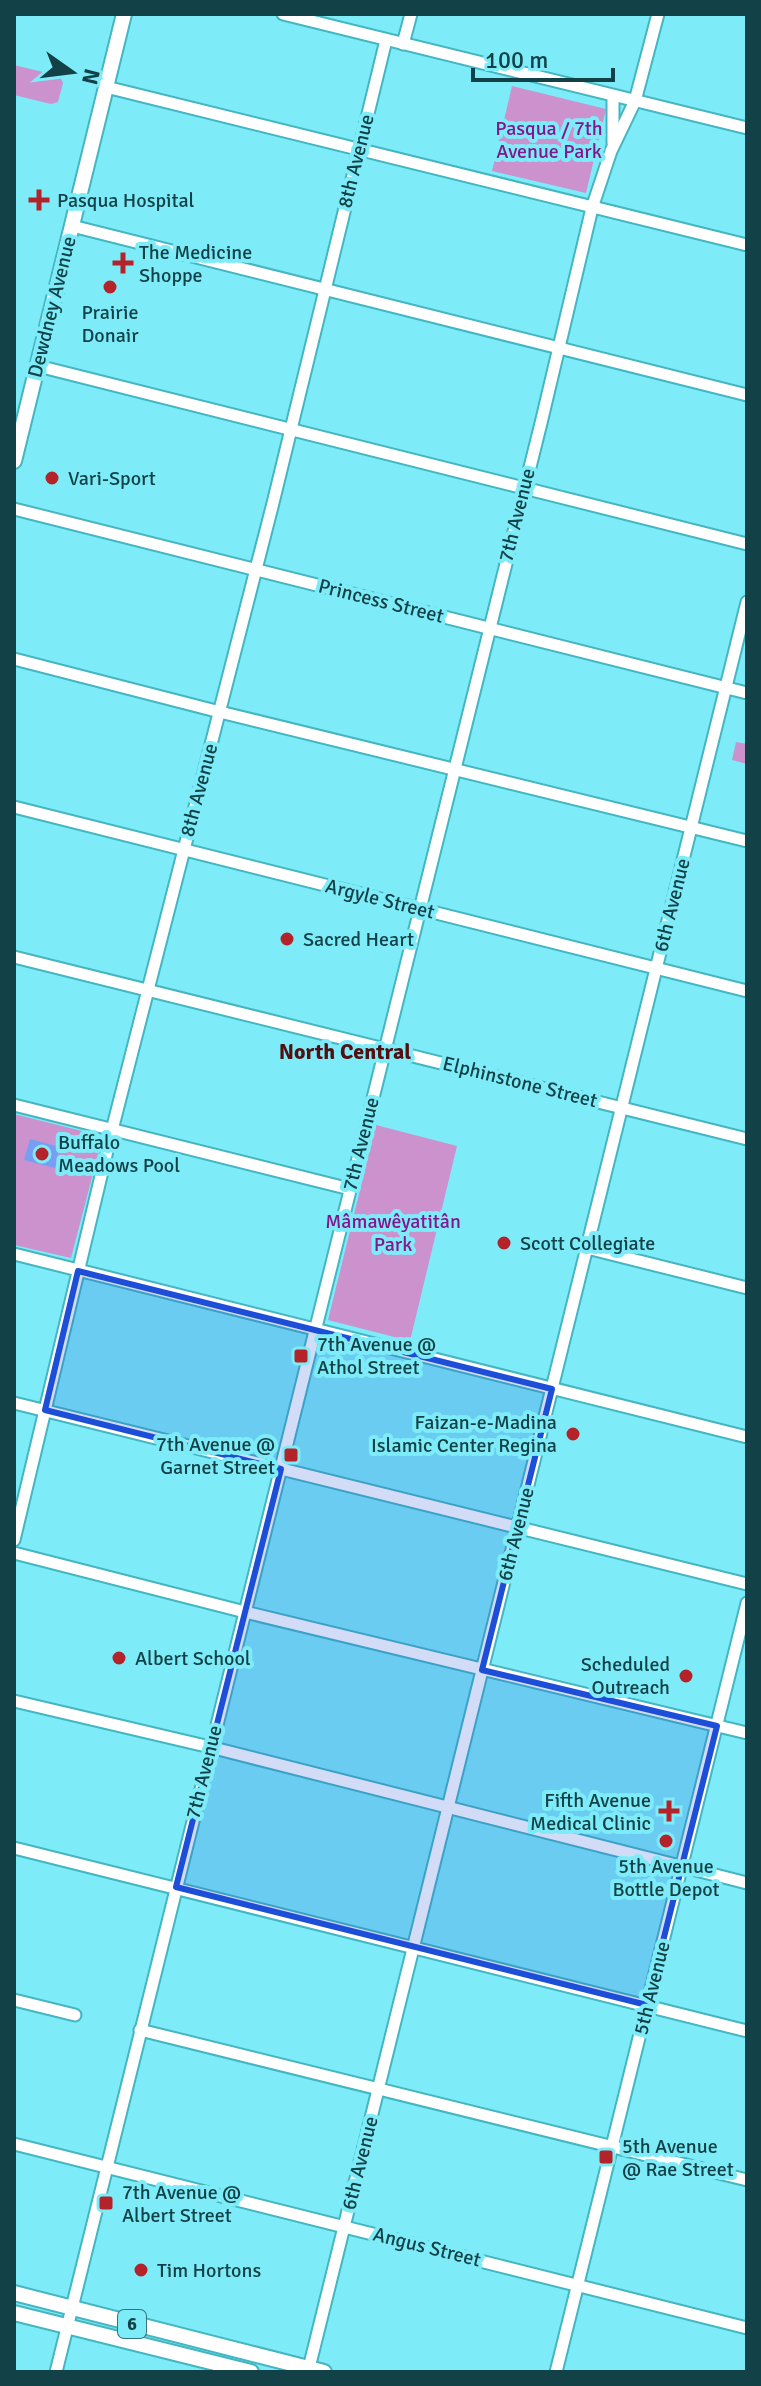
<svg xmlns="http://www.w3.org/2000/svg" width="761" height="2386" viewBox="0 0 761 2386" font-family="Signika,sans-serif">
  <rect width="100%" height="100%" fill="#7eecf8"/>
  <g fill="#cb92ce">
    <path d="M14 65 60 76 63 83 58 102 51 104 14 95Z"/>
    <path d="M512 86 606 109 586 193 492 171Z"/>
    <path d="M736 742 747 744V764L732 760Z"/>
    <path d="M14 1114 98 1135 102 1139 71 1258 14 1245Z"/>
    <path d="M376 1125 457 1146 410 1341 328 1320Z"/>
  </g>
  <path fill="#789ef4" d="M30 1139 60 1147 55 1168 24 1160Z"/>
  <g fill="none" stroke-linecap="round" stroke-linejoin="round">
    <defs>
      <g id="minor">
        <path d="M283 14 747 128"/>
        <path d="M403 44 411 14"/>
        <path d="M106 87 747 245"/>
        <path d="M613 96V143"/>
        <path d="M72 226 747 395"/>
        <path d="M38 366 747 544"/>
        <path d="M14 509 747 693"/>
        <path d="M14 659 220 712 747 841"/>
        <path d="M14 807 747 991"/>
        <path d="M14 957 747 1139"/>
        <path d="M14 1105 350 1189"/>
        <path d="M587 1248 747 1288"/>
        <path d="M14 1254 747 1437"/>
        <path d="M14 1403 747 1584"/>
        <path d="M14 1540 112 1130 273 503 386 40"/>
        <path d="M14 1553 245 1612 747 1733"/>
        <path d="M14 1701 210 1747 747 1883"/>
        <path d="M14 1848 747 2031"/>
        <path d="M14 2000 75 2015"/>
        <path d="M140 2030 747 2180"/>
        <path d="M14 2144 747 2328"/>
        <path d="M56 2372 542 419 592 208 611 151 635 101 658 14"/>
        <path d="M308 2372 747 602"/>
        <path d="M556 2372 747 1603"/>
      </g>
      <g id="major">
        <path d="M14 461 124 14"/>
        <path d="M14 2293 324 2372"/>
        <path d="M14 2313 251 2372"/>
      </g>
    </defs>
    <use href="#minor" stroke="#44b6c2" stroke-width="15"/>
    <use href="#major" stroke="#44b6c2" stroke-width="18"/>
    <use href="#minor" stroke="#fff" stroke-width="11"/>
    <use href="#major" stroke="#fff" stroke-width="14"/>
  </g>
  <path fill="#1d4ed8" fill-opacity="0.2" stroke="#1d4ed8" stroke-width="6" stroke-linejoin="round" d="M78 1271 552 1389 482 1670 717 1726 647 2005 176 1887 281 1469 45 1410Z"/>
  <g fill="#b42329" stroke="#7eecf8" stroke-width="3">
    <path d="M35 188h8v8h8v8h-8v8h-8v-8h-8v-8h8z"/>
    <path d="M119 251h8v8h8v8h-8v8h-8v-8h-8v-8h8z"/>
    <circle cx="110" cy="287" r="8"/>
    <circle cx="52" cy="478" r="8"/>
    <circle cx="287" cy="939" r="8"/>
    <circle cx="42" cy="1154" r="8"/>
    <circle cx="504" cy="1243" r="8"/>
    <rect x="293" y="1348" width="16" height="16" rx="4"/>
    <circle cx="573" cy="1434" r="8"/>
    <rect x="283" y="1447" width="16" height="16" rx="4"/>
    <circle cx="119" cy="1658" r="8"/>
    <circle cx="686" cy="1676" r="8"/>
    <path d="M665 1799h8v8h8v8h-8v8h-8v-8h-8v-8h8z"/>
    <circle cx="666" cy="1841" r="8"/>
    <rect x="598" y="2149" width="16" height="16" rx="4"/>
    <rect x="98" y="2195" width="16" height="16" rx="4"/>
    <circle cx="141" cy="2270" r="8"/>
  </g>
  <g text-anchor="middle" dominant-baseline="central" stroke-width="8" stroke-linejoin="round" paint-order="stroke">
    <rect fill="#7eecf8" stroke="#32757c" stroke-width="2" x="118" y="2310" width="28" height="28" rx="6"/>
    <g font-size="18" font-weight="bold" fill="#124247">
      <text x="132" y="2324">6</text>
    </g>
    <g font-size="20" fill="#87148f" stroke="#7eecf8">
      <text x="549" y="128">Pasqua / 7th<tspan x="549" dy="23">Avenue Park</tspan></text>
      <text x="393" y="1221">Mâmawêyatitân<tspan x="393" dy="23">Park</tspan></text>
    </g>
    <g font-size="20" fill="#124247" stroke="#7eecf8">
      <text transform="translate(356 161) rotate(-76)">8th Avenue</text>
      <text transform="translate(52 307) rotate(-76)">Dewdney Avenue</text>
      <text transform="translate(517 515) rotate(-76)">7th Avenue</text>
      <text transform="translate(381 601) rotate(14)">Princess Street</text>
      <text transform="translate(199 790) rotate(-75)">8th Avenue</text>
      <text transform="translate(380 899) rotate(14)">Argyle Street</text>
      <text transform="translate(672 905) rotate(-76)">6th Avenue</text>
      <text transform="translate(520 1082) rotate(14)">Elphinstone Street</text>
      <text transform="translate(361 1144) rotate(-76)">7th Avenue</text>
      <text transform="translate(516 1534) rotate(-76)">6th Avenue</text>
      <text transform="translate(204 1772) rotate(-76)">7th Avenue</text>
      <text transform="translate(652 1988) rotate(-76)">5th Avenue</text>
      <text transform="translate(360 2163) rotate(-76)">6th Avenue</text>
      <text transform="translate(427 2247) rotate(14)">Angus Street</text>
    </g>
    <g font-size="20" fill="#124247" stroke="#7eecf8" text-anchor="start">
      <text x="57" y="200">Pasqua Hospital</text>
      <text x="139" y="252">The Medicine<tspan x="139" dy="23">Shoppe</tspan></text>
      <text x="110" y="312" text-anchor="middle">Prairie<tspan x="110" dy="23">Donair</tspan></text>
      <text x="68" y="478">Vari-Sport</text>
      <text x="303" y="939">Sacred Heart</text>
      <text x="58" y="1142">Buffalo<tspan x="58" dy="23">Meadows Pool</tspan></text>
      <text x="520" y="1243">Scott Collegiate</text>
      <text x="317" y="1344">7th Avenue @<tspan x="317" dy="23">Athol Street</tspan></text>
      <text x="557" y="1422" text-anchor="end">Faizan-e-Madina<tspan x="557" dy="23">Islamic Center Regina</tspan></text>
      <text x="275" y="1444" text-anchor="end">7th Avenue @<tspan x="275" dy="23">Garnet Street</tspan></text>
      <text x="135" y="1658">Albert School</text>
      <text x="670" y="1664" text-anchor="end">Scheduled<tspan x="670" dy="23">Outreach</tspan></text>
      <text x="651" y="1800" text-anchor="end">Fifth Avenue<tspan x="651" dy="23">Medical Clinic</tspan></text>
      <text x="666" y="1866" text-anchor="middle">5th Avenue<tspan x="666" dy="23">Bottle Depot</tspan></text>
      <text x="622" y="2146">5th Avenue<tspan x="622" dy="23">@ Rae Street</tspan></text>
      <text x="122" y="2192">7th Avenue @<tspan x="122" dy="23">Albert Street</tspan></text>
      <text x="157" y="2270">Tim Hortons</text>
    </g>
    <g font-size="22" font-weight="bold" fill="#540f10" stroke="#7eecf8">
      <text x="345" y="1051">North Central</text>
    </g>
  </g>
  <rect width="761" height="2386" fill="none" stroke="#124247" stroke-width="32"/>
  <g transform="translate(72 72) rotate(104)" stroke="#7eecf8" stroke-width="6" paint-order="stroke">
  <path d="M0-6L14 30L0 20L-14 30Z" fill="#124247"/>
  <text y="-12" font-size="22" font-weight="bold" text-anchor="middle" fill="#124247">N</text>
  </g>
  <path d="M473 68v12h140v-12" fill="none" stroke="#124247" stroke-width="4"/>
  <text x="485" y="68" font-size="24" fill="#124247" stroke="#7eecf8" stroke-width="6" paint-order="stroke">100 m</text>
</svg>
